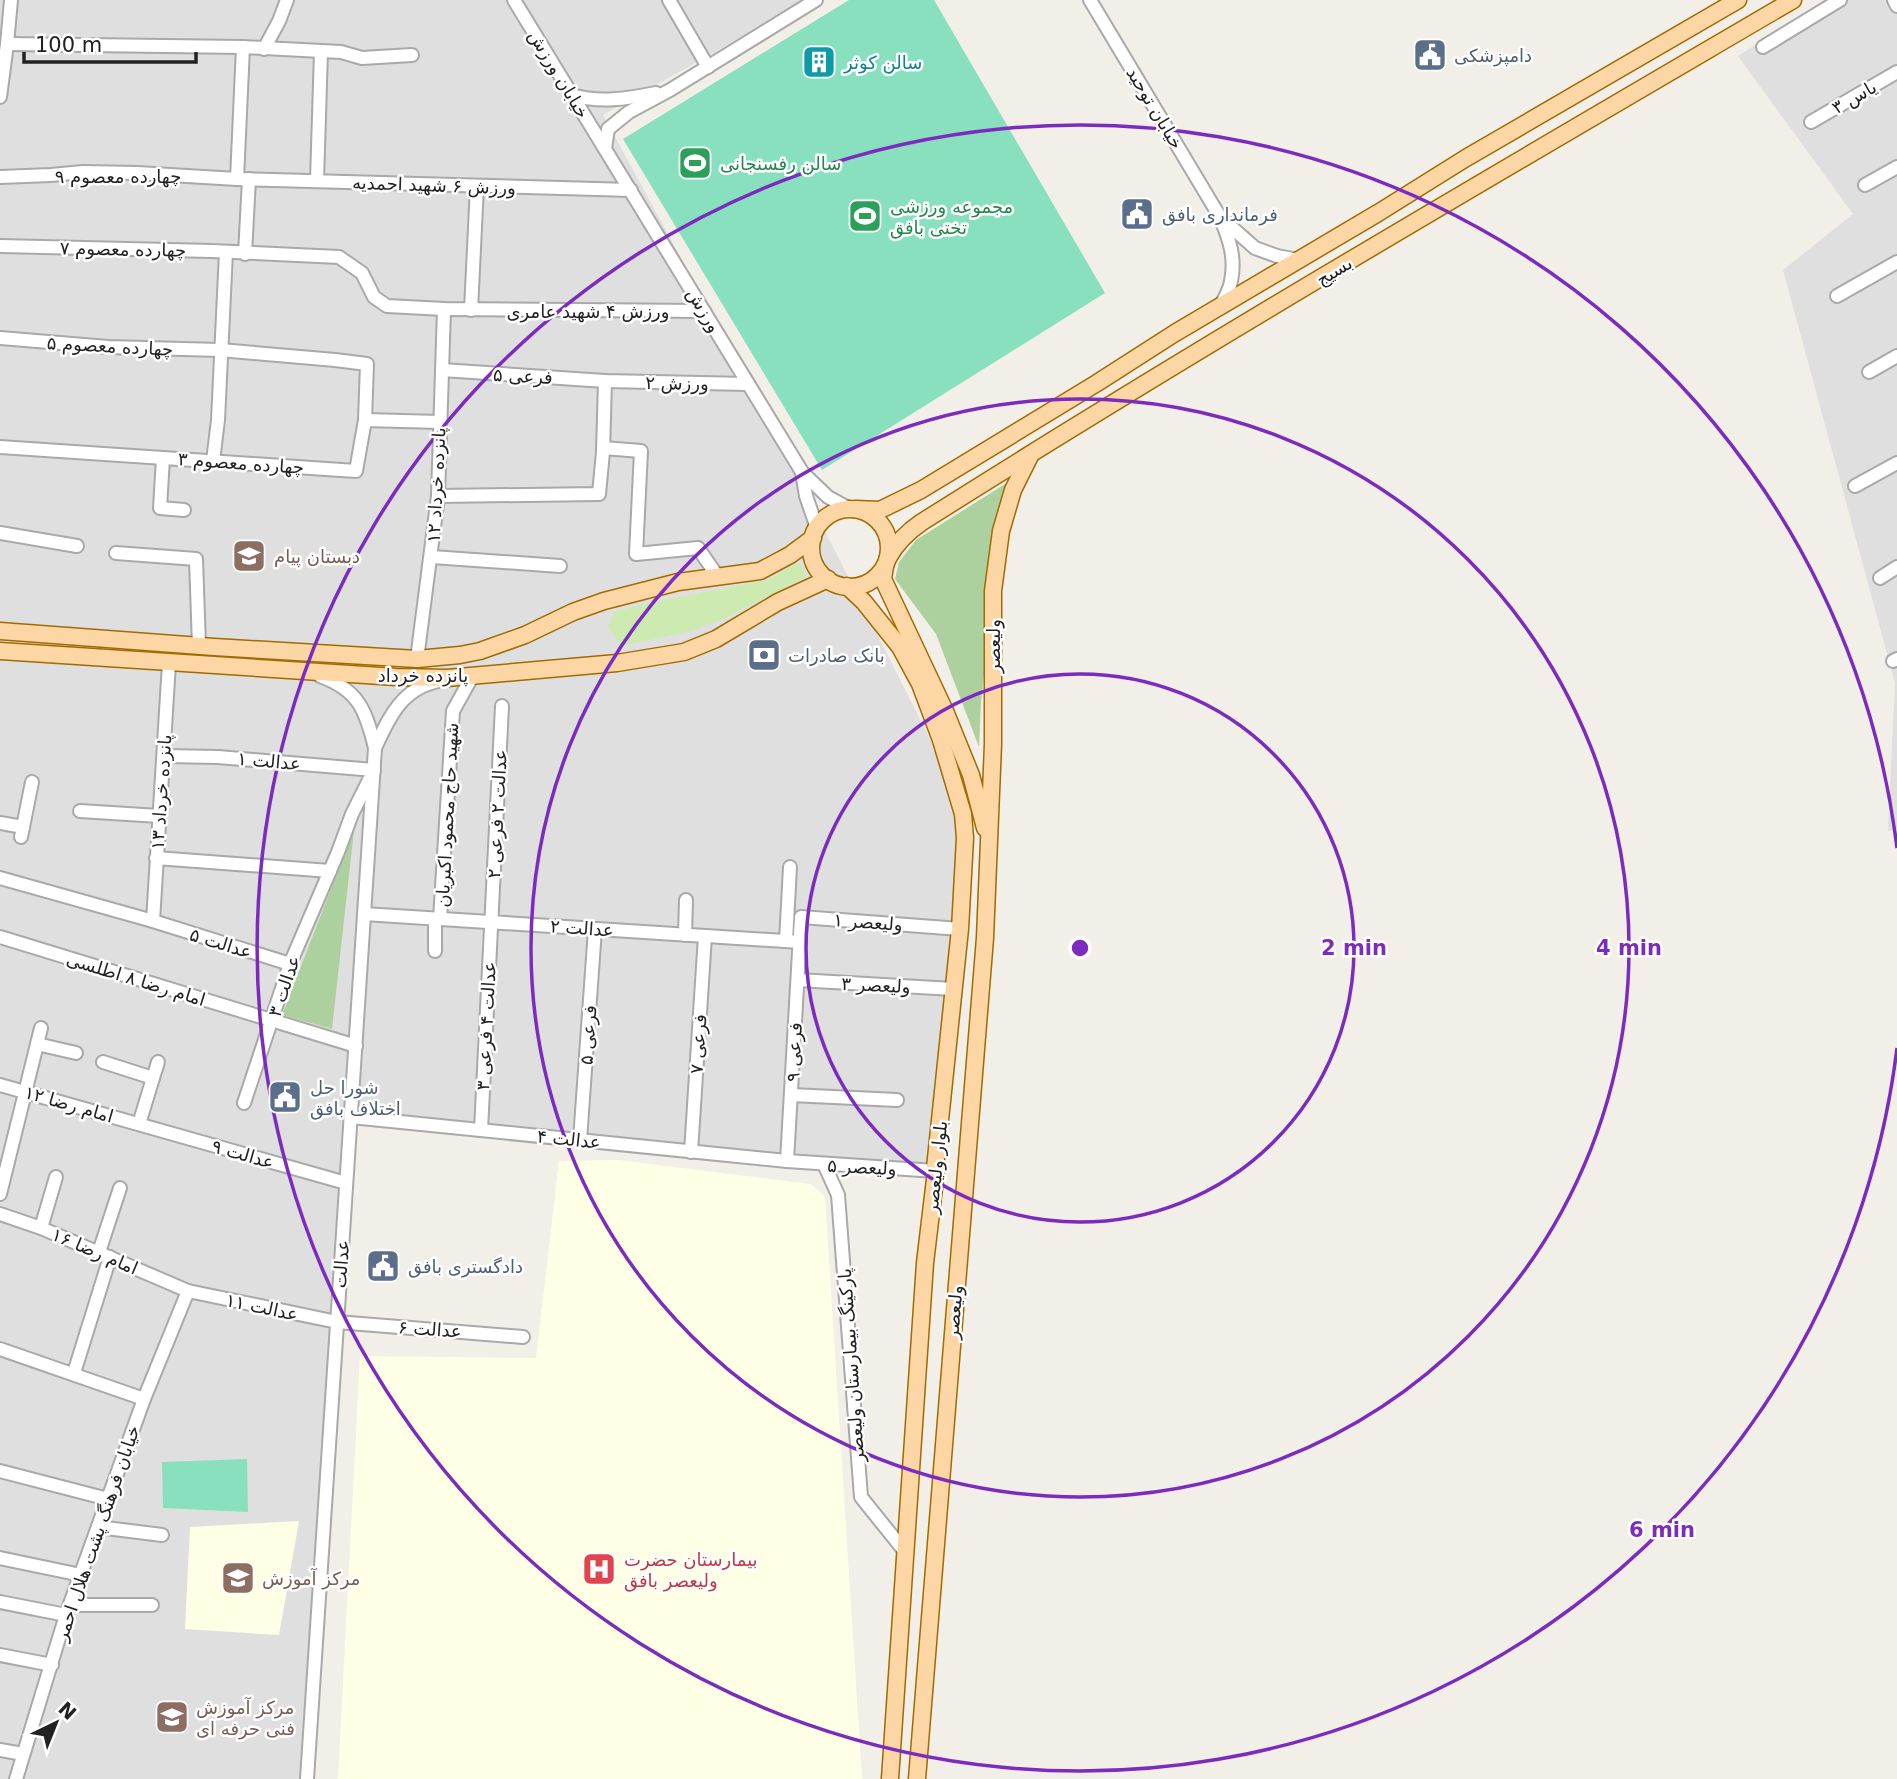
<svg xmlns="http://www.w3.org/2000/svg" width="1897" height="1779" viewBox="0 0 1897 1779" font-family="'DejaVu Sans','Noto Sans Arabic',sans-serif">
  <rect width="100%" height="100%" fill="#f2efe9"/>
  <g fill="#e0dfdf">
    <path d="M0 0H807L603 115 755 393 962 802 943 1176 353 1121 305 1779H0Z"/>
    <path d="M1825 0H1897V829L1888 831 1895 683 1783 270 1853 214 1738 56Z"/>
  </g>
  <g fill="#ffffe5">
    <path d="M618 1160 811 1184 825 1197 862 1779H338L360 1356 536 1358 559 1161Z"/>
    <path d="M299 1521 279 1635 185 1629 190 1527Z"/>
  </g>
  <path fill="#cdebb0" d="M799 562 807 576 728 617 692 631 621 646 608 627 614 612 653 602 768 580Z"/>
  <g fill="#add19e">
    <path d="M1005 484 981 702 979 747 936 634 895 579 899 562 916 540Z"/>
    <path d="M354 830 332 1029 282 1015Z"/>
  </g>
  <g fill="#88e0be">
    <path d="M849 0H934L1105 293 822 470 623 139Z"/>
    <path d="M247 1459 248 1512 163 1508 162 1462Z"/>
  </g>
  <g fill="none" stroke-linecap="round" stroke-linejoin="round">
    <defs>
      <g id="minor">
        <path d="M514 0 802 472 828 497 850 509"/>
        <path d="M669 0 708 67"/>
        <path d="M1090 0 1220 217"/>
        <path d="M1894 0 1897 6"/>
        <path d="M7 44 243 47 341 52 362 58 412 55"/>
        <path d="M1763 47 1840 0"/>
        <path d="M264 49 279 21 287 0"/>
        <path d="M571 95C600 103 626 99 656 93"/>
        <path d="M0 97 7 44 11 0"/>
        <path d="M1811 122 1897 72"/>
        <path d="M605 148 608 129 629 112 670 90 816 0"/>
        <path d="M0 177 51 175 83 172 137 173 237 179 631 190"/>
        <path d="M237 179 243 47"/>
        <path d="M317 181 321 51"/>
        <path d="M1865 185 1897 167"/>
        <path d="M0 246 212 251 339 257 362 273 374 297 387 306 444 309 704 311"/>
        <path d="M245 254 249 179"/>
        <path d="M1837 296 1897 262"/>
        <path d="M1220 307C1224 299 1230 290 1231 281 1236 258 1229 238 1220 217L1255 248 1277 256 1298 260"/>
        <path d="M471 310 477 186"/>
        <path d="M0 338 108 347 220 350 335 360 367 364 365 420"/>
        <path d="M442 370 605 381 748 384"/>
        <path d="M1869 372 1897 356"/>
        <path d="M0 447 356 471 365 420 440 422"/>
        <path d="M603 448 641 451 636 554 698 548 718 577"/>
        <path d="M163 458 160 508 184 510"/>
        <path d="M213 461 218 420 226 252"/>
        <path d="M802 472 806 496 817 528"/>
        <path d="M1855 486 1897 463"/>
        <path d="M438 496 599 494 603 452 605 381"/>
        <path d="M0 533 77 546"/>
        <path d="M116 553 196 559 199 646"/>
        <path d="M432 557 560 566"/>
        <path d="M1880 578 1897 567"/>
        <path d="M417 659 438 496 444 309"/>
        <path d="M1893 661 1897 659"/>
        <path d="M375 748C389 717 402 688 439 681"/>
        <path d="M164 756 218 757 374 770 352 814 338 852 290 964 244 1103"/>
        <path d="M80 811 159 816"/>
        <path d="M0 823 23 827"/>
        <path d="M21 837 32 782"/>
        <path d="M156 858 330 871"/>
        <path d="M0 878 153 921 290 964"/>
        <path d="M364 914 800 942"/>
        <path d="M440 919 453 711 473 675"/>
        <path d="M153 921 169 663"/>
        <path d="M685 935 686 900"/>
        <path d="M0 937 356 1046"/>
        <path d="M786 941 790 867"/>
        <path d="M435 951V919"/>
        <path d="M798 980 953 989"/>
        <path d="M37 1044 76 1053"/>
        <path d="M103 1062 153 1078 139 1124"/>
        <path d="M153 1078 158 1062"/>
        <path d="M0 1085 346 1183"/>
        <path d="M791 1095 897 1100"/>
        <path d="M351 1117 787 1161 936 1171"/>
        <path d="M481 1130 502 706"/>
        <path d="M580 1140 595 929"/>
        <path d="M691 1152 705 936"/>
        <path d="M787 1161 801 917 960 929"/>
        <path d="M824 1164 838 1195 861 1497 906 1553"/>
        <path d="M0 1194 41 1028"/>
        <path d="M0 1214 41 1228 188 1291 337 1322 523 1337"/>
        <path d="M41 1228 56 1177"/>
        <path d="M99 1252 120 1188"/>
        <path d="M0 1349 144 1399"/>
        <path d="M74 1373 110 1257"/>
        <path d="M0 1471 108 1499"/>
        <path d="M98 1527 162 1535"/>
        <path d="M0 1558 81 1575"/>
        <path d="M0 1602 66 1615"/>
        <path d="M70 1605H152"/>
        <path d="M0 1655 52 1665"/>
        <path d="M0 1750 23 1754"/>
        <path d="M16 1779 66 1615 144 1399 188 1291"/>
        <path d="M307 1779 375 748C366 711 359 690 320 676"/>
      </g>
      <g id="major">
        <path d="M855 509 880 510 921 490 1097 383 1175 333 1378 213 1466 158 1738 0"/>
        <circle cx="850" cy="548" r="39"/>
        <path d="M888 558C897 542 907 532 922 522 1208 341 1501 171 1793 0"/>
        <path d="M885 566 883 579 945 711 971 775 985 828"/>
        <path d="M847 586 864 602 900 647 920 684 941 740 963 814 965 838 960 929 935 1168 936 1171 925 1263 890 1779"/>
        <path d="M0 631 214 647 417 659 460 655 480 651 525 635 573 612 604 601 678 582 760 571 790 555 813 538"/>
        <path d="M0 651 396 677 447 678 617 663 684 652 716 639 778 602 828 579"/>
        <path d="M917 1779 985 938 993 744V591L1001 531 1013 490 1031 454"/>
      </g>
    </defs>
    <use href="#minor" stroke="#a9a9a9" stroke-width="16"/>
    <use href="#major" stroke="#a06b00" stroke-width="19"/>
    <use href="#minor" stroke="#fff" stroke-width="12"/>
    <use href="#major" stroke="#fcd6a4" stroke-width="16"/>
  </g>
  <g fill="none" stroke="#7b2cbf" stroke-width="3.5">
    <circle cx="1080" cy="948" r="274"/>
    <circle cx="1080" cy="948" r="549"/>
    <path d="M1897 1048A823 823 0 1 1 1897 848"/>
  </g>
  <defs>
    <symbol id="civic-square" viewBox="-11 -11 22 22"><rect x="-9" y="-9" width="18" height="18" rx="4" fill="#5c6f8a" stroke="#fff"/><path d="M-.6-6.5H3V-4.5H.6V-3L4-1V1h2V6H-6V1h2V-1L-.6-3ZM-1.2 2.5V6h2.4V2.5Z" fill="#fff"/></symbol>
    <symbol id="building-square" viewBox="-11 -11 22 22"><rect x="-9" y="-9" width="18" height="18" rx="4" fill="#0f9aa8" stroke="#fff"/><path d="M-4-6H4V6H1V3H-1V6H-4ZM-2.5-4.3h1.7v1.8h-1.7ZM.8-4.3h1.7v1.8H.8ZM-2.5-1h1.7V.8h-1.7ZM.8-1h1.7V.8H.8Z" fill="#fff"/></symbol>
    <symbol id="stadium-square" viewBox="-11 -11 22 22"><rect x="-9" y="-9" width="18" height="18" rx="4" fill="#2e9e5b" stroke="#fff"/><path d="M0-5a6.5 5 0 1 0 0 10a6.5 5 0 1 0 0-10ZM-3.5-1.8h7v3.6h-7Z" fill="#fff"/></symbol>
    <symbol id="school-square" viewBox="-11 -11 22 22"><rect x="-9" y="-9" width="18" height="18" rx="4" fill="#8d6e63" stroke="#fff"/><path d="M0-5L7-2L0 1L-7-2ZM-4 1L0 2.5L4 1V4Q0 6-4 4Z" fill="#fff"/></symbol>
    <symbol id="bank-square" viewBox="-11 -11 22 22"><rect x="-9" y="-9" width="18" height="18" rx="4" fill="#5c6f8a" stroke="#fff"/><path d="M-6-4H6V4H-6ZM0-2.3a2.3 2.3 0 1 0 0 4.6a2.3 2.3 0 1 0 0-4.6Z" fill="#fff"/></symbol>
    <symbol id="hospital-square" viewBox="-11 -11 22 22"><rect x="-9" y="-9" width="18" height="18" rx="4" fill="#e0444e" stroke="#fff"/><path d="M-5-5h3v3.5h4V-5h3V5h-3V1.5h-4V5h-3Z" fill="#fff"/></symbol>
  </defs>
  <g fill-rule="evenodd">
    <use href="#civic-square" x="1411" y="36" width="38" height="38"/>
    <use href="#building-square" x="800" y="43" width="38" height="38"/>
    <use href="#stadium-square" x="676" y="144" width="38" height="38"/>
    <use href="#civic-square" x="1118" y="195" width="38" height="38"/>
    <use href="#stadium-square" x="846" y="197" width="38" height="38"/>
    <use href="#school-square" x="230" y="537" width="38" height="38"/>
    <use href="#bank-square" x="745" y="636" width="38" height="38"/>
    <use href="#civic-square" x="266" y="1078" width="38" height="38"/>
    <use href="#civic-square" x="364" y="1247" width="38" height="38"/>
    <use href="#hospital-square" x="580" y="1550" width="38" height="38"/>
    <use href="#school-square" x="219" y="1559" width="38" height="38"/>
    <use href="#school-square" x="153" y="1698" width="38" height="38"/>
  </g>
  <g text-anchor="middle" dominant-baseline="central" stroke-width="5" stroke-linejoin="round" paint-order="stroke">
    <g font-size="18" fill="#4e5e75" stroke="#fff" text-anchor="start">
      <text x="1454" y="55">دامپزشکی</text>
      <text x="1162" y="214">فرمانداری بافق</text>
      <text x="788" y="655">بانک صادرات</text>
      <text x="310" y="1087">شورا حل<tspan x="310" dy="21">اختلاف بافق</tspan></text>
      <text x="408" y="1266">دادگستری بافق</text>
    </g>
    <g font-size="18" fill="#0d838f" stroke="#fff" text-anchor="start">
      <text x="844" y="62">سالن کوثر</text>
    </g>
    <g font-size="18" fill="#222" stroke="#fff">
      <text transform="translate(559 74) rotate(59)">خیابان ورزش</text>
      <text transform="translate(1854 97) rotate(-30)">یاس ۳</text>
      <text transform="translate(1155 108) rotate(59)">خیابان توحید</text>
      <text x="118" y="176">چهارده معصوم ۹</text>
      <text transform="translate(434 185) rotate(2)">ورزش ۶ شهید احمدیه</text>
      <text transform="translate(123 249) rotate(1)">چهارده معصوم ۷</text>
      <text transform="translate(1334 271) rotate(-31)">بسیج</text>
      <text transform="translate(704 310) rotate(59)">ورزش</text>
      <text x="588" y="311">ورزش ۴ شهید عامری</text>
      <text transform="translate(110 346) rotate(3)">چهارده معصوم ۵</text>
      <text transform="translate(523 376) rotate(3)">فرعی ۵</text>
      <text transform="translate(677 383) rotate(1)">ورزش ۲</text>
      <text transform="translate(241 463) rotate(4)">چهارده معصوم ۳</text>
      <text transform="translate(436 485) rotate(-87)">پانزده خرداد ۱۲</text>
      <text transform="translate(993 646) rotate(-90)">ولیعصر</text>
      <text x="423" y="675">پانزده خرداد</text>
      <text transform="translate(269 761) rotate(5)">عدالت ۱</text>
      <text transform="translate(161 792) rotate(-86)">پانزده خرداد ۱۳</text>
      <text transform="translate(497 814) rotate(-87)">عدالت ۲ فرعی ۲</text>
      <text transform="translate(447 815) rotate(-87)">شهید حاج محمود اکبریان</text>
      <text transform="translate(868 922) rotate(4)">ولیعصر ۱</text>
      <text transform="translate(582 928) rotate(4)">عدالت ۲</text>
      <text transform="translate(221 943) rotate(17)">عدالت ۵</text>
      <text transform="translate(136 979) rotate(17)">امام رضا ۸ اطلسی</text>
      <text transform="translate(876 985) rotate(3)">ولیعصر ۳</text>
      <text transform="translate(284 986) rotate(-71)">عدالت ۳</text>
      <text transform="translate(486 1026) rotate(-87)">عدالت ۴ فرعی ۳</text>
      <text transform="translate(588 1035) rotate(-86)">فرعی ۵</text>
      <text transform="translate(698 1044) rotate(-86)">فرعی ۷</text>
      <text transform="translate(794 1052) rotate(-87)">فرعی ۹</text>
      <text transform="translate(69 1104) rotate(16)">امام رضا ۱۲</text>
      <text transform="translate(569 1139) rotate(6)">عدالت ۴</text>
      <text transform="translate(243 1154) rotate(16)">عدالت ۹</text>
      <text transform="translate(862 1167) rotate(3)">ولیعصر ۵</text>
      <text transform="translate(936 1167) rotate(-84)">بلوار ولیعصر</text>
      <text transform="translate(95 1251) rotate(23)">امام رضا ۱۶</text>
      <text transform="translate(341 1264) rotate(-86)">عدالت</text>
      <text transform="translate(262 1307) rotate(12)">عدالت ۱۱</text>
      <text transform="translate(954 1312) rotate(-85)">ولیعصر</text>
      <text transform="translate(430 1329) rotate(4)">عدالت ۶</text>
      <text transform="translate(851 1365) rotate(-94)">پارکینگ بیمارستان ولیعصر</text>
      <text transform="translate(97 1533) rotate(-71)">خیابان فرهنگ پشت هلال احمر</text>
    </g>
    <g font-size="18" fill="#27864d" stroke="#fff" text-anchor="start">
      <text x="720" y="163">سالن رفسنجانی</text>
      <text x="890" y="206">مجموعه ورزشی<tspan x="890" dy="21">تختی بافق</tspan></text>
    </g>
    <g font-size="18" fill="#785e54" stroke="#fff" text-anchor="start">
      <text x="274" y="556">دبستان پیام</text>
      <text x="262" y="1578">مرکز آموزش</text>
      <text x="196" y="1707">مرکز آموزش<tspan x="196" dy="21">فنی حرفه ای</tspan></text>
    </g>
    <g font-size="18" fill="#be3a42" stroke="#fff" text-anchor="start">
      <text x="624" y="1559">بیمارستان حضرت<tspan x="624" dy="21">ولیعصر بافق</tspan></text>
    </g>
  </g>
  <circle cx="1080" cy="948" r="10" fill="#7b2cbf" stroke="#fff" stroke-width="3.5"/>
  <g font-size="21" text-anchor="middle" font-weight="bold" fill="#7b2cbf" stroke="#fff" stroke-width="5" stroke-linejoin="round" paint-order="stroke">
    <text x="1354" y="955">2 min</text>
    <text x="1629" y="955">4 min</text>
    <text x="1662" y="1537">6 min</text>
  </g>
  <g transform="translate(56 1723) rotate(43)" stroke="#ffffff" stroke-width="5" paint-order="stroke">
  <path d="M0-5L12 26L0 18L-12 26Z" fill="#222222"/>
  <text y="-10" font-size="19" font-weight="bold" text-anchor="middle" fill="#222222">N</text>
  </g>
  <path d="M24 52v10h172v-10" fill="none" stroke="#222222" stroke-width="3.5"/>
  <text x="35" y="52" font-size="21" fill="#222222" stroke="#ffffff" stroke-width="5" paint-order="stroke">100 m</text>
</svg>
